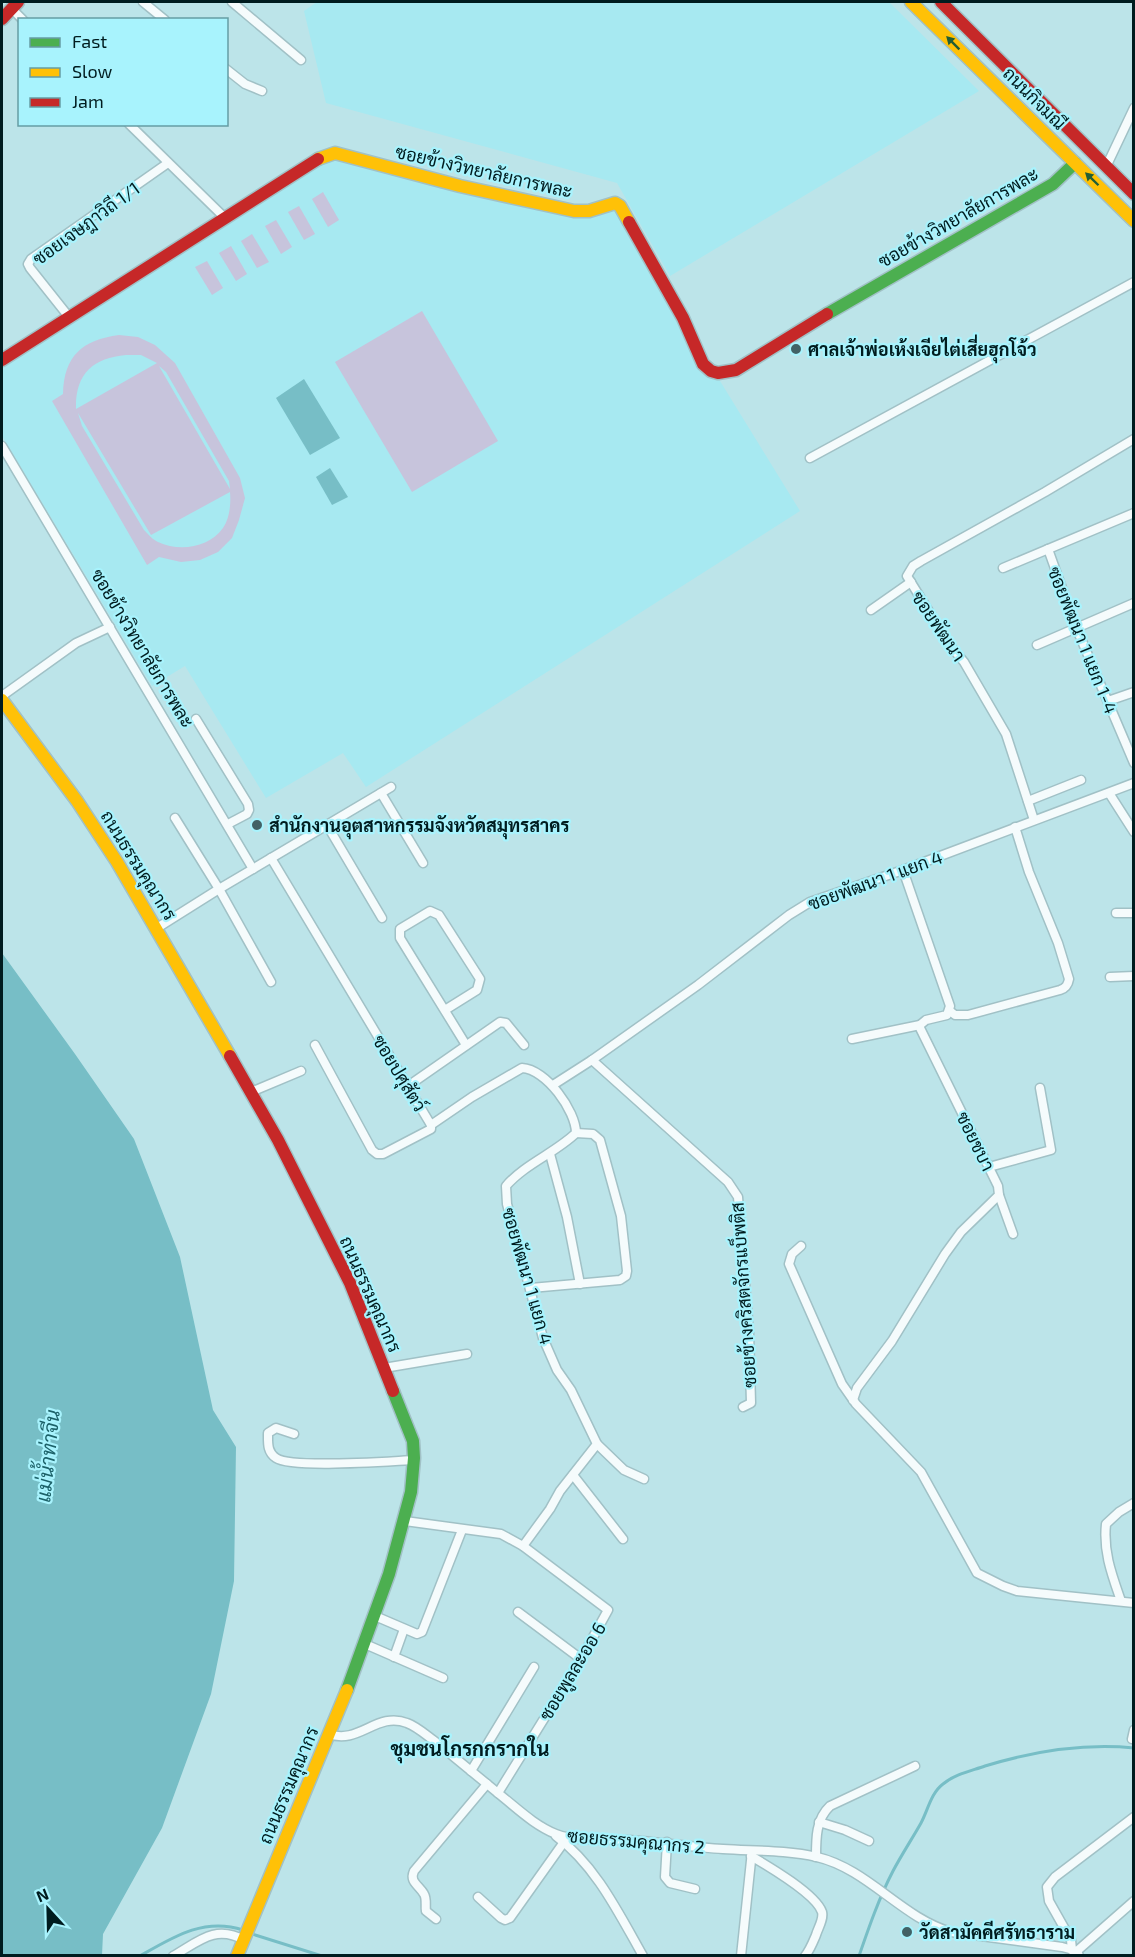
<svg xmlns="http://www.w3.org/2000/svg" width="1135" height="1957" viewBox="0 0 1135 1957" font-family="'Exo 2',Sarabun,sans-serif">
  <rect width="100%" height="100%" fill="#bce4e9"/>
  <g fill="#a7e9f1">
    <path d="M317 2H889L979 91 670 276 617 183 326 103 304 11Z"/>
    <path d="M329 157 573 216 613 207 800 511 366 787 343 753 266 798 185 666 152 686 2 436V364Z"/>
  </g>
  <g fill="#c7c4dc" fill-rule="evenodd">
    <path d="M323 192 339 220 328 227 312 199Z"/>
    <path d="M299 206 315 234 304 240 288 212Z"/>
    <path d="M276 220 292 247 281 254 265 226Z"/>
    <path d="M252 234 269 262 257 268 241 241Z"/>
    <path d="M231 246 247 274 236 281 219 253Z"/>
    <path d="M207 261 223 288 212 295 195 267Z"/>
    <path d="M422 311 498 441 412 492 335 362Z"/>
    <path d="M119 335 138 337 155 345 175 363 240 478 245 498 239 520 232 538 218 552 200 560 181 562 159 557 147 565 52 401 63 394C64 356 82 340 119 335ZM126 355H141L157 363 76 409C75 374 93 358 126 355ZM159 366 166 372 229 481 230 489ZM78 413 151 535 230 492C231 503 230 518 223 528 209 548 179 552 158 542 153 540 148 534 144 530L82 426Z"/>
  </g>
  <g fill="#77bec6">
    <path d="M304 379 340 438 310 455 276 398Z"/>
    <path d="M330 468 348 497 332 505 316 477Z"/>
    <path d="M2 953 75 1054 134 1139 180 1257 213 1410 236 1447 234 1581 211 1694 162 1828 103 1934 102 1955H2Z"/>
  </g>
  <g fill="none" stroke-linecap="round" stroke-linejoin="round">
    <g stroke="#77bec6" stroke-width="3">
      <path d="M249 1933 322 1956"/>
      <path d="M140 1956C173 1937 204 1917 243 1930"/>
      <path d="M859 1956C869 1927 879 1898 893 1871 902 1854 912 1839 921 1823 928 1810 931 1793 943 1784 955 1774 971 1771 985 1766 1034 1751 1082 1743 1134 1748"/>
    </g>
    <defs>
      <g id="street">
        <path d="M143 2 165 20"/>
        <path d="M232 2 301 60"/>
        <path d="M11 8 23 20"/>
        <path d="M226 69 245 84 262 91"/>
        <path d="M129 124 224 217"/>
        <path d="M1106 167 1134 108"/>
        <path d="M69 317 30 268 28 264 31 259 168 163"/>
        <path d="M2 446 253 869"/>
        <path d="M810 458 1134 282"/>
        <path d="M1048 549 1076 627 1134 763"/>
        <path d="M1003 568 1134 513"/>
        <path d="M871 610 911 582"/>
        <path d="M1037 645 1134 603"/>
        <path d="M2 696 76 643 110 627"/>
        <path d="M1108 701 1134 692"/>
        <path d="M196 719 248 804 249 810 247 814 228 824"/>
        <path d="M381 793 423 863"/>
        <path d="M1109 793 1134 832"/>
        <path d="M1028 801 1081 780"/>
        <path d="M175 818 219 889 271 982"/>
        <path d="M1034 820 1006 734 964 662 949 644 907 576 913 566 921 561 1045 492 1134 439"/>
        <path d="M327 825 382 918"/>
        <path d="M271 858 431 1125V1129L383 1154H377L372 1150 315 1045"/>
        <path d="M1116 913H1134"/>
        <path d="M157 928 219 889 391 787"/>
        <path d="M1110 977 1134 976"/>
        <path d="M445 1010 477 990 480 979 439 915 430 911 400 929V938L466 1045"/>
        <path d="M950 1011 955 1015H968L1060 990C1066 988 1068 985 1069 979L1058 943 1029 872 1015 827"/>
        <path d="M852 1039 920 1025"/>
        <path d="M592 1060 728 1182 738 1197 749 1332 751 1403 743 1407"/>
        <path d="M553 1085 592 1060 698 985 789 915 810 902 903 870 1134 783"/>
        <path d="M408 1086 500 1022 506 1023 524 1045"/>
        <path d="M251 1092 301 1071"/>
        <path d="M431 1125 472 1097 522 1068C546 1069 576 1111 576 1133 555 1153 525 1164 506 1186L507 1204 543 1338 557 1370 571 1390 597 1444 560 1491 550 1509 523 1546"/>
        <path d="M550 1154 567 1217 580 1284"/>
        <path d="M989 1167 1051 1150 1040 1088"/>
        <path d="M999 1195 1013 1234"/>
        <path d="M801 1246 792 1254 789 1264 842 1384 856 1404 921 1472 977 1573 1003 1586 1017 1591 1134 1603"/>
        <path d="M531 1288 620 1280 626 1276 627 1271 621 1216 600 1140 593 1134 576 1133"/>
        <path d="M384 1368 467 1354"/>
        <path d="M853 1400 857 1388 892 1341 945 1254 961 1232 999 1195 998 1186 920 1028V1025L926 1020 947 1015 950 1006 903 870"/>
        <path d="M294 1434 276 1428 268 1433C268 1443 267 1452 276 1458 292 1469 391 1461 415 1460"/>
        <path d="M597 1444 624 1470 644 1479"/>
        <path d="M573 1475 623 1539"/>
        <path d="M405 1521 501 1534 523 1546 608 1610 581 1659 498 1793"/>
        <path d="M1121 1601C1112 1575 1103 1552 1106 1524L1119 1512 1134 1503"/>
        <path d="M518 1612 581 1659"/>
        <path d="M375 1616 417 1634 422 1632 462 1530"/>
        <path d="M365 1644 443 1678"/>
        <path d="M394 1657 404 1629"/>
        <path d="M329 1734C359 1745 377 1711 407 1723 418 1727 427 1736 437 1743 459 1761 481 1779 504 1798 520 1811 536 1826 556 1834 577 1842 605 1839 628 1840 659 1842 691 1847 723 1849 754 1851 787 1850 817 1857 868 1869 902 1918 951 1932L1062 1947 1077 1951 1079 1956"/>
        <path d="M1132 1739 1134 1730"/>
        <path d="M471 1771 534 1667"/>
        <path d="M819 1822 845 1830 869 1841"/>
        <path d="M556 1836C596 1866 618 1912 643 1956"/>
        <path d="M667 1842 665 1877 670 1883 695 1889"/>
        <path d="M751 1856C768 1866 816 1894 822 1912 824 1919 818 1928 816 1935 813 1942 810 1950 805 1956"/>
        <path d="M816 1857C816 1838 816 1819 830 1806L915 1766"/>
        <path d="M478 1897 501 1918 505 1920 510 1918 564 1842"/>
        <path d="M436 1919 426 1911C425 1905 427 1899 424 1894 419 1885 409 1882 414 1871L487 1784"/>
        <path d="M1072 1950 1071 1940 1049 1901 1047 1887 1055 1877 1134 1817"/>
        <path d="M1077 1951 1134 1901"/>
        <path d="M173 1956C198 1942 215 1924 244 1940"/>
        <path d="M741 1956 752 1851"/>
      </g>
      <g id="fast">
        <path d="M827 314 1053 184 1075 163"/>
        <path d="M347 1690 389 1574 411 1492 414 1458 413 1441 393 1391"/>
      </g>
      <g id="slow">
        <path d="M911 2 1134 221"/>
        <path d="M318 159 335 153 460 186 574 211H589L615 203 620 206 629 222"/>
        <path d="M2 700 77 801 117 862 230 1056"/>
        <path d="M237 1956 347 1690"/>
      </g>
      <g id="jam">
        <path d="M941 2 1134 194"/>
        <path d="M2 19 18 2"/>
        <path d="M629 222 683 318 703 364 711 371 718 373 736 370 827 314"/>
        <path d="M2 360 318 159"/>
        <path d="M230 1056 278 1140 350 1283 393 1391"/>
      </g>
    </defs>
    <use href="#street" stroke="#a1c1c6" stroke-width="11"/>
    <use href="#fast" stroke="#a1c1c6" stroke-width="15"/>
    <use href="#slow" stroke="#a1c1c6" stroke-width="15"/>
    <use href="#jam" stroke="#a1c1c6" stroke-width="15"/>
    <use href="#street" stroke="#f5fbfc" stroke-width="8"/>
    <use href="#fast" stroke="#4caf50" stroke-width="12"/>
    <use href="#slow" stroke="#ffc107" stroke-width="12"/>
    <use href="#jam" stroke="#c62828" stroke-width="12"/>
  </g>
  <defs><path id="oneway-solid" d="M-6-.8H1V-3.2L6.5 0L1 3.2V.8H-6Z" transform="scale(1.5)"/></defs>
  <g fill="#225e35">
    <use href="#oneway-solid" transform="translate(953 43) rotate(-135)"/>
    <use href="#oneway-solid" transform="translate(1092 179) rotate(-136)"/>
  </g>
  <g fill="#426266" stroke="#a8f3fd" stroke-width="2">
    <circle cx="796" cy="349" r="6"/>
    <circle cx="257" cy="825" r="6"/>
    <circle cx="907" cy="1932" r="6"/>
  </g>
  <g text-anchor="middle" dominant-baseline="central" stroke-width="4.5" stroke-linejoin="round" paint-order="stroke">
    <g font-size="18" fill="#001c1f" stroke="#a8f3fd">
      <text transform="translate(1035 98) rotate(45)">ถนนกิจมณี</text>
      <text transform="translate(484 171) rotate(13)">ซอยข้างวิทยาลัยการพละ</text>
      <text transform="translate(958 217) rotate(-30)">ซอยข้างวิทยาลัยการพละ</text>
      <text transform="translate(86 223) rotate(-36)">ซอยเจษฎาวิถี 1/1</text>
      <text transform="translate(939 626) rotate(56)">ซอยพัฒนา</text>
      <text transform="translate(1083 640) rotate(68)">ซอยพัฒนา 1 แยก 1-4</text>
      <text transform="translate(143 648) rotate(59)">ซอยข้างวิทยาลัยการพละ</text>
      <text transform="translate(139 865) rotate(58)">ถนนธรรมคุณากร</text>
      <text transform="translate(875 880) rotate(-20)">ซอยพัฒนา 1 แยก 4</text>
      <text transform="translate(400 1073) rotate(59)">ซอยปศุสัตว์</text>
      <text transform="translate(976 1141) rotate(64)">ซอยชบา</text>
      <text transform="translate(528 1276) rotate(74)">ซอยพัฒนา 1 แยก 4</text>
      <text transform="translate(371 1294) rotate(66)">ถนนธรรมคุณากร</text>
      <text transform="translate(743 1295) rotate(-94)">ซอยข้างคริสตจักรแบ็พติส</text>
      <text transform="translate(572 1671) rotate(-59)">ซอยพูลละออ 6</text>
      <text transform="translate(288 1785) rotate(-67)">ถนนธรรมคุณากร</text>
      <text transform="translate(636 1841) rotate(5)">ซอยธรรมคุณากร 2</text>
    </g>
    <g font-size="18" font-weight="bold" fill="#001c1f" stroke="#a8f3fd" text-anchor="start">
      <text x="808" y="349">ศาลเจ้าพ่อเห้งเจียไต่เสี่ยฮุกโจ้ว</text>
      <text x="269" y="825">สำนักงานอุตสาหกรรมจังหวัดสมุทรสาคร</text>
      <text x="919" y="1932">วัดสามัคคีศรัทธาราม</text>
    </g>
    <g font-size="20" font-style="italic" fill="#1d6269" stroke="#a8f3fd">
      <text transform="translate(47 1456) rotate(-84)">แม่น้ำท่าจีน</text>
    </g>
    <g font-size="20" font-weight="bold" fill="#001c1f" stroke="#a8f3fd">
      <text x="470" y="1748">ชุมชนโกรกกรากใน</text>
    </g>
  </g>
  <rect width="1135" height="1957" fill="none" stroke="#001c1f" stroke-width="6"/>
  <rect x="18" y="18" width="210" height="108" fill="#a8f3fd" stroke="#659da4" stroke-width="1.5"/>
  <rect x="30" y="38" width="30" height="9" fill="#4caf50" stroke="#659da4" stroke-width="1.5"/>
  <text x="72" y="48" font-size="18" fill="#001c1f">Fast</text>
  <rect x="30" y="68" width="30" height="9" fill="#ffc107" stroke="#659da4" stroke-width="1.5"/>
  <text x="72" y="78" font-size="18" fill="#001c1f">Slow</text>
  <rect x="30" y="98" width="30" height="9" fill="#c62828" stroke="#659da4" stroke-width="1.5"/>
  <text x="72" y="108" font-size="18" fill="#001c1f">Jam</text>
  <g transform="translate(48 1909) rotate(338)" stroke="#a8f3fd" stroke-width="4.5" paint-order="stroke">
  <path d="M0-4.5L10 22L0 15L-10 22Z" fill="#001c1f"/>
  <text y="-9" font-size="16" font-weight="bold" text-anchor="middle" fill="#001c1f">N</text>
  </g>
</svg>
